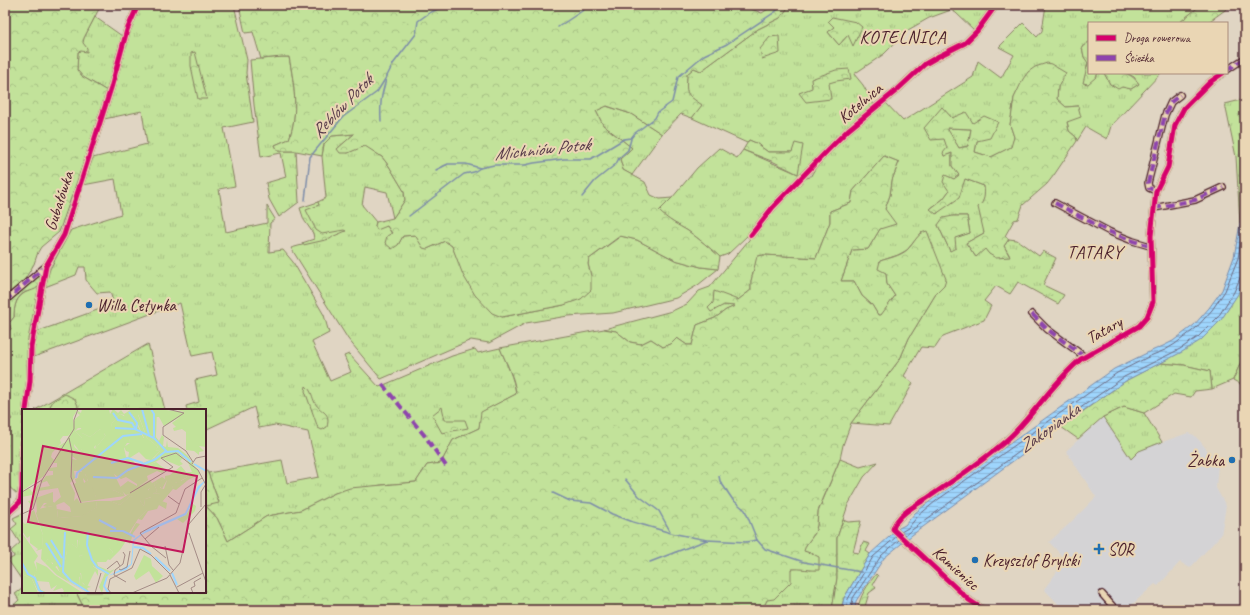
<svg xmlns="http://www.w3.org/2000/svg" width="1250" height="615" viewBox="0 0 1250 615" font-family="Caveat,sans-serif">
  <defs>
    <pattern id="grass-tufts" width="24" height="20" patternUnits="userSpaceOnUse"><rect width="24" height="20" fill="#c2e29a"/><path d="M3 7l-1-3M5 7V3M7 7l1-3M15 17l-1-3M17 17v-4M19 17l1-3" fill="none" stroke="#a8c185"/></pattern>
    <pattern id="forest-crowns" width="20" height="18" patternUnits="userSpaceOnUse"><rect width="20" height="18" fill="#c2e29a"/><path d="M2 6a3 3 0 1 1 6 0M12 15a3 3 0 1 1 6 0" fill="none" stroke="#a8c185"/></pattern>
    <pattern id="water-rules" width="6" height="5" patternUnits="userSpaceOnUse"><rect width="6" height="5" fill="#9ed5fd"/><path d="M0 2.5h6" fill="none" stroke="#8ab6d9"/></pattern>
  </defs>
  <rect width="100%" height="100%" fill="#e0d5c3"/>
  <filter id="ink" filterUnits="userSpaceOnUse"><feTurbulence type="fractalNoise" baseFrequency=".025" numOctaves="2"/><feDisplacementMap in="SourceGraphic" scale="8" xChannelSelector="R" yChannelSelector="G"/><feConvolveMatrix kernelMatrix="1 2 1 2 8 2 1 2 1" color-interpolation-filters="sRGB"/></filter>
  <g filter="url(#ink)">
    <path fill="#d4d3d5" d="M1103 417 1131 459 1139 451 1148 447 1188 433 1194 435 1200 441 1218 464 1216 488 1226 506 1221 535 1190 568 1180 562 1158 586 1155 584 1126 610H1120L1111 599 1098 610H1064L1044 589 1066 560 1049 542 1068 525 1096 497 1066 451Z"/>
    <g fill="url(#grass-tufts)" stroke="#868062" fill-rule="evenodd">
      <path d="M139 5H234L247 60 246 73 253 122 224 128 235 186 219 189 226 232 267 223V206L275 219 270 223 269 252 283 250 293 262 324 315 329 333 312 342 330 381 351 372 344 356 349 354 379 387 452 356 475 349 478 353 500 348C506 363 514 378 516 394L482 412 479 428 453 440 441 463 427 465 416 482 381 485 335 493 301 510 267 516 228 541 217 518 206 506 219 502 208 473 282 460 287 483 319 477 308 432 275 425 259 428 254 407 205 430V410H187L186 406 199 402 195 380 217 375 212 352 192 356 180 303 34 357 36 332 114 304 110 292 97 293 86 280 85 267H79L76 275 45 287 50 269 71 230 121 214 115 179 83 185 93 158 147 144 142 111 104 119 122 61 124 48 128 33Z"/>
      <path d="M790 5H993L974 30 956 13 951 10 929 18 908 30 884 54 854 74 863 85 874 105 836 137 770 208 747 236 728 254 720 257C710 248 699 239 688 231 678 225 667 220 659 211L672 198 697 168 719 148 737 158 743 150 798 174 792 152H768L756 143 749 140 747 143 692 118 701 105C684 92 686 95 687 74L694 68 701 71 758 29 780 18ZM834 27H862L848 35 839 45 828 32Z"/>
      <path d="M1046 5H1201L1179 23H1089V42L1082 47 1084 57 1088 62 1084 83 1096 77 1098 73H1104L1110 84 1131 89 1139 84 1134 77 1127 73H1161L1111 126 1107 139 1086 127 1077 141 1076 137 1069 131 1067 121 1078 106 1066 107 1057 99 1058 87 1018 90 1014 98 1010 125 1014 137 1012 147 991 157 975 152 977 141 973 124 952 118 942 108 935 117 948 148 944 156 952 153V166L959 175 954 179 946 176 949 191 943 199 931 208 937 214 965 179 984 186 985 196 982 204 984 233 966 243 976 257 985 248 989 254 1010 256 1004 246 1009 239 1017 240 1039 256 1043 251 1056 258 1043 285 1064 295 1058 304 1018 282 1010 294 996 286 984 301 991 306 984 320 943 336 935 348 921 347 904 376 913 383 889 426 851 423 900 359 909 338 937 292 944 285 922 232 907 250 898 255 880 261 886 273 887 284 895 296 881 316 878 315 872 305 862 296 854 281H841L852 250 868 249 880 229 885 209 890 195 892 180 899 162 884 156 853 191 851 203 830 211V222L816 258 764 255 758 256 751 281V290L738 300 724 305 736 306 726 310 715 318 697 325 692 345H687L677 338 671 344 663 347 651 339 641 344 630 342 616 331 604 329 672 311 687 304 699 291 710 287 777 206 803 179 810 177 820 161 842 138 885 102 903 121 973 77 978 61 1001 78 1014 55 999 47 1023 23 1037 37 1042 31ZM953 216H967L970 233 954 238 950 251 938 225Z"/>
      <path d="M95 17 122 36 107 91 83 77 77 70 78 52 87 48 82 43 84 38Z"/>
      <path d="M282 57H289C294 84 299 113 289 139L275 145 278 151H296L299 202 279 217 269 199 266 183 286 177 281 153 261 157 254 105 250 60Z"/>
      <path d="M1245 99V196L1240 223 1236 157 1225 104Z"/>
      <path d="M606 106 631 114 662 134 632 175 623 170 620 159 632 148 603 125 596 111Z"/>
      <path d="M946 128 971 129 968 146 959 148Z"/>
      <path d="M354 134 337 149 348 153 365 145 382 157 389 166 404 191 405 200 393 218 387 192 365 187 362 205 376 222 375 226H387L392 234 398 245 403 236 415 235 427 249 445 241 452 246 464 275 502 317 564 305 591 276 588 264 589 259 621 236 637 240 675 260 701 267 718 269 698 285 676 298 613 313 568 316 526 323 489 343 471 340 381 379 348 339 291 248 317 241 301 210 326 198 322 156 324 144 332 136Z"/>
      <path d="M1245 275V353L1233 380 1212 389 1210 371 1184 365 1160 363C1205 341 1226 322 1245 275Z"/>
      <path d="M39 285 27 344 28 377 24 410H23C23 423 21 435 20 448 19 464 21 480 19 496L5 483V436L7 434 5 432V424L12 419 5 410V335L11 329 9 323 14 317C14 309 15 299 23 294 28 290 35 290 39 285Z"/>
      <path d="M148 344 165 410H35Z"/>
      <path d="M1124 407 1144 413 1162 442 1139 451 1131 459 1103 417Z"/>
      <path d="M840 459 860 467 878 462 864 477 848 505 837 538V578L832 610H762L767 600 791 569 800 568 811 570 813 554 803 551 806 545 815 533 817 525 818 512Z"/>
      <path d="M23 513V579H21L8 560 14 557 11 551 20 543 11 529 17 524 13 518Z"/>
      <path d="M23 584V592H76L85 610H8L19 600 15 594 22 589Z"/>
    </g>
    <g fill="url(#forest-crowns)" stroke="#868062" fill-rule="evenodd">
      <path d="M5 5H101L84 38 83 43 87 48V52L81 51 78 52 77 70 83 77 107 91 90 144 59 232 41 247 38 252 34 264 25 279 5 297Z"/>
      <path d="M239 5H742L751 9 762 13 771 7 770 5H790L780 18 758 29 701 71 694 68 687 74C686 95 685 93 702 105L692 118 681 114 662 134 631 114 607 106 596 111 603 125 632 148 620 159 623 170 645 182 651 195 660 199 672 198 659 211C668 220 678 225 688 231 699 239 710 248 720 257L718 269 701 267 675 260 637 240 620 236 589 259 588 264 591 276V290L581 299 564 305 502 317 492 313 475 295 463 275 452 246 445 241 427 249 423 248 415 235 403 236 398 245 392 249 385 243 387 236 392 233 387 226 377 230 375 226 376 222 393 218 405 200 404 191 389 166 382 157 365 146 348 153H340L337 149 354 134 332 136 324 144 322 156 296 151H278L275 145 289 139C299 113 294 83 289 57H282L261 59 253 32 245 33Z"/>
      <path d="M1201 5H1232L1207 23H1179Z"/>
      <path d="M832 17 856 22 862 27 853 46 848 35 839 45 828 32 834 27 828 21Z"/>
      <path d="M779 36 780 53 762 59 760 49 770 37Z"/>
      <path d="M1089 42V73H1098L1096 77 1088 84 1083 83 1088 63 1084 57 1082 47Z"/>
      <path d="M195 52 207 99H198L191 66V53Z"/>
      <path d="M1047 63 1051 64 1066 73 1058 87 1057 99 1066 107 1078 106 1081 117 1067 122 1069 131 1076 137 1077 141 1054 175 1047 184 1023 205 1018 219 1014 220 1005 236 1009 239 1004 246 1010 257 996 258 989 254 985 249 976 257 966 243 984 233 978 207C985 201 985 195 984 186L965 179 959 198 936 214 930 209 943 199 949 191 943 182 945 175 954 179 959 175 952 166V153L944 156 943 153 947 148 944 139 931 140 924 128 942 107 952 118 966 112 973 123 984 116 998 122 990 138 977 141 975 152 991 157 1011 147 1014 137 1010 125 1014 98 1023 79 1028 72 1035 67ZM947 128 971 129 968 146 959 148Z"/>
      <path d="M849 69 851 79 836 81 829 83 831 99 806 102 799 93 812 88 811 79 836 70Z"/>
      <path d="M1104 73C1120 73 1129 70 1139 84L1131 89 1122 87 1118 89 1110 84Z"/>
      <path d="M749 140 756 143 768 152H792L795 143 803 145 798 174 774 162 743 150Z"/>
      <path d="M884 156 899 162 892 180 890 195 885 209 896 224 880 229 868 249 852 250 841 281H854L862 296 872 305 878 315H881L895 296 887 284 886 273 878 269 880 261C889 258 900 256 907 250 914 244 917 233 927 231L946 279 944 285 937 292 909 338 900 359 851 423 843 445 840 459 818 511 817 525 815 533 806 545 804 551 813 554 819 557V570C810 571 801 568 791 569V582L774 599 767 600 762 610H85L76 592H205V468L208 473 219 503 206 506 217 518 228 541 267 516 301 510 335 493 350 488 416 482 427 465 441 463 453 440 479 428 481 412 516 394C515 378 506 363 500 348L604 329 616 331 630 342 641 344 651 339 663 347 671 344 677 338 687 345H692L697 325 715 318 726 310 735 306 724 305 711 312 708 308 713 303 714 291 738 300 751 290V281L757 256 764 255 816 258 830 222V211L851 203 853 191Z"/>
      <path d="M318 202 319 205 306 210 316 230 322 234 344 230 346 231 334 236 330 239 303 245 302 243 314 239 313 233 304 220 300 208Z"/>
      <path d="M953 216H967L970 233 955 238 956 248 950 251 938 225 943 218Z"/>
      <path d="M42 271C41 276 41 283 38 287 35 290 30 291 26 292 16 296 14 307 14 317L9 323 11 329 5 335V304Z"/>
      <path d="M1245 353V381L1242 385 1233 380Z"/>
      <path d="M1160 363 1184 365 1210 371 1212 389 1195 391 1191 397 1174 394 1144 413 1124 407 1103 417 1078 439 1061 427 1127 380Z"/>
      <path d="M306 386C312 391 312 397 315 403 322 414 331 411 327 427L322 430 318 428 305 391Z"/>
      <path d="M65 394 75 399 78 406 77 410H48L53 401Z"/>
      <path d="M442 407 445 420H465L468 428 442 433 432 415Z"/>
      <path d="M843 520 848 522 861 521 853 552 859 553 863 542 870 544 866 551 870 554 844 598 841 610H832L837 578V538Z"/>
      <path d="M876 574 878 576 873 584 876 588 869 593 864 610H858C859 596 868 585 876 574Z"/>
    </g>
    <path fill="url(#water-rules)" stroke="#7c8ca9" d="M1245 196V275L1238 294 1221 320 1201 340 1182 352 1127 380 1050 434 912 535 884 558 856 601 855 610H841L844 598 870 554 899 528 905 525 915 513 934 498 1114 369 1149 352 1163 346 1173 341 1194 325 1209 308 1222 290 1234 257Z"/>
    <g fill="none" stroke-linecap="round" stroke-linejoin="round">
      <g stroke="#6c687f" stroke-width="1">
        <path d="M901 532 908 528 918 516 936 501 1117 373 1150 356 1165 350 1175 344 1196 328 1212 310 1225 291 1238 258 1245 220"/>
        <path d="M905 535 1048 431 1124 377 1180 349 1198 337 1218 317 1234 292 1240 278 1242 276H1245"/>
        <path d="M846 610 848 599 873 557 896 537"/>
        <path d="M851 610 853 598 881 556 899 540"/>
      </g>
      <g stroke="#7c8ca9" stroke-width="1.5">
        <path d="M558 27 591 5"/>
        <path d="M381 121C380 104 381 96 386 80"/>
        <path d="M436 170 448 164H466L480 168 494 165H525L534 163 564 159H591L624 139 631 138 635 133 655 118 658 112 672 102 678 77 704 55 727 44 775 12 782 5"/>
        <path d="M582 197 595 181 616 164 619 158 628 150 631 139"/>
        <path d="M305 200 310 157 343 117 377 92 387 76 393 64 416 34 418 21 429 13 447 5"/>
        <path d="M409 216 464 174 474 172 480 168"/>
        <path d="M719 476 720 481 733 500 745 510 757 540"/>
        <path d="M625 479 639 496 659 511 670 531"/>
        <path d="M553 493 570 501 591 503 612 514 633 522 671 533 707 540"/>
        <path d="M650 562 707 540 746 542 757 540 765 549 804 562 861 572"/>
        <path d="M486 610V605"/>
      </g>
      <defs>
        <g id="minor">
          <path d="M1227 70 1245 58"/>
          <path d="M1156 191 1149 188 1148 183 1165 115 1171 102 1180 95"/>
          <path d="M1055 203 1110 232 1133 241 1150 246"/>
          <path d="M1154 208 1195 200 1223 187"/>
          <path d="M751 235 773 207 828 150 848 130 897 90 925 64 939 56 965 43 977 31 996 5"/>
          <path d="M5 301 46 266"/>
          <path d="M1032 314 1047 329 1085 357"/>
          <path d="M26 410 30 381 31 347 46 266 64 235 111 88 127 30 138 5"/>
          <path d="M5 516 20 502 22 488 23 440"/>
          <path d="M1102 594 1116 610"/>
          <path d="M984 610 969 600 895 531 893 529C894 526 895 523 897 521 904 511 916 505 926 499 939 490 951 482 964 473 982 460 1001 447 1016 431 1038 408 1056 380 1081 359L1139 326 1147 317 1153 302 1151 236 1156 191 1168 167 1175 125 1184 108 1210 82 1223 73"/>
        </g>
      </defs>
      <use href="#minor" stroke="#4a1f2b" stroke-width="8"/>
      <use href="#minor" stroke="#ead6b4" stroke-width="5.5"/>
      <g stroke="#8e44ad" stroke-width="4" stroke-dasharray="8 4" stroke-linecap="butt">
        <path d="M1227 70 1245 58"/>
        <path d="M1156 191 1149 188 1148 183 1165 115 1171 102 1180 95"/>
        <path d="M1055 203 1110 232 1133 241 1150 246"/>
        <path d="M1154 208 1195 200 1223 187"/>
        <path d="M5 301 46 266"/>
        <path d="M1032 314 1047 329 1085 357"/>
        <path d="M382 384 425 436 448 469"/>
      </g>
      <defs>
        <g id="cycleway">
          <path d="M751 235 773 207 828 150 848 130 897 90 925 64 939 56 965 43 977 31 996 5"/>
          <path d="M26 410 30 381 31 347 46 266 64 235 111 88 127 30 138 5"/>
          <path d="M5 516 20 502 22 488 23 440"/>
          <path d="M984 610 969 600 895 531 893 529C894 526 895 523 897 521 904 511 916 505 926 499 939 490 951 482 964 473 982 460 1001 447 1016 431 1038 408 1056 380 1081 359L1139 326 1147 317 1153 302 1151 236 1156 191 1168 167 1175 125 1184 108 1210 82 1223 73"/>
        </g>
      </defs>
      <use href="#cycleway" stroke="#ead6b4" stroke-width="8"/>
      <use href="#cycleway" stroke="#d6006c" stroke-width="5"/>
    </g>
  </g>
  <g fill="#1f6fb2" stroke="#ead6b4" stroke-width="1.5">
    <circle cx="89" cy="305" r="4"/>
    <circle cx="1232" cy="460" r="4"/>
    <path d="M1097 543h4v4h4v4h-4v4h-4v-4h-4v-4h4z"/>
    <circle cx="975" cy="560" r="4"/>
  </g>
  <g text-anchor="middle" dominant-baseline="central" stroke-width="4" stroke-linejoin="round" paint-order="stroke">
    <g font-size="17" fill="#4a1f2b" stroke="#ead6b4">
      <text transform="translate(860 103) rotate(-40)">Kotelnica</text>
      <text transform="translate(59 201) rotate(-72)">Gubałówka</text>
      <text transform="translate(1104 330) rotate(-30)">Tatary</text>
      <text transform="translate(956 568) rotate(42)">Kamieniec</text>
    </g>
    <g font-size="17" fill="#4a1f2b" stroke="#ead6b4" text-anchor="start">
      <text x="97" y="305">Willa Cetynka</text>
      <text x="1224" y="460" text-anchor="end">Żabka</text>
      <text x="1108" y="549">SOR</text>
      <text x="983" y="560">Krzysztof Brylski</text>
    </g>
    <g font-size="18" letter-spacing="1" fill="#4a1f2b" stroke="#ead6b4">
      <text x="903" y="37">KOTELNICA</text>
      <text x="1095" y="252">TATARY</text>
    </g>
    <g font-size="18" font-style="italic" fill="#573a4a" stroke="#ead6b4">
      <text transform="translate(342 106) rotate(-46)">Reblów Potok</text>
      <text transform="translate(542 149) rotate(-6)">Michniów Potok</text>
      <text transform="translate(1049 428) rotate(-36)">Zakopianka</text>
    </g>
  </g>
  <g transform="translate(22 409)">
    <rect width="184" height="184" fill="#e0d5c3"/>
    <path d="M60 0H87L88 5 91 0 96 4 99 1 102 5 110 0H124L116 6 125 29 136 38 133 41 138 42 129 51 124 50 117 43 106 50 107 43 104 42 102 38 108 34 102 6 98 5 90 14 88 26H84L73 40 74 35 83 25 78 20 68 28 60 24V19H56L53 22 60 29V40L58 43 52 35 53 44 50 42V50L55 51V55L52 62 53 69 48 74 53 84 52 92 55 89 58 94 74 92 75 98 61 107 36 109 35 100 49 103 48 98 42 93 34 96 33 93 39 88 36 79 16 82 17 79 28 77 25 72 19 74 24 67 31 66V62H26L28 59 35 58V54H31L37 42 35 38 45 32 53 10 58 6 55 4 56 2 59 4ZM110 5 114 11 122 29 109 27ZM135 0 162 3 153 0H184V38L177 37 182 42 177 43V46L172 42 164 41V23L160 20 152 22 151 19 154 18 150 14 158 8 142 17 137 8H133ZM154 44 161 49 158 52 161 55 157 57 143 51V49ZM134 53 144 61 140 64 135 62 125 67 126 71 116 78 128 71 130 74 140 68 143 70V67L148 66 159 57 164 63H175L158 72 154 71 153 73 156 74 166 71 154 81 151 80 149 73 145 71 140 80 135 73 132 75 135 82 131 85 138 84 137 91 145 94 144 100 137 96 135 100 126 102 120 111 116 110 125 101 129 88 123 90 122 97 118 92 128 79 115 89 108 87 98 96 88 92 98 91 107 85 104 86 97 79 106 72 115 77V75L104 68V63L121 55 124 57ZM61 62 59 63 62 64 66 70 64 73 61 69 62 74 71 78 74 88H83L92 81 103 87 59 93 51 75 54 74 53 70 56 69 57 63ZM19 73 16 80 11 99 6 92 11 91 10 86 0 88V83L7 79 10 83ZM31 83V97L25 98V94H22L15 104 14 89ZM171 95 174 97 173 102 161 114 155 110 164 106ZM12 101 21 126 20 140 14 142 16 140 8 134V127L5 129 0 122V112L3 115 8 112 9 103ZM114 114 118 115 111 124 108 135 104 132 98 141 88 151 85 150 91 143 87 139H91L99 131 107 127ZM56 129 58 130 57 139 61 146 57 147 76 161V167L73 162 65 178 60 173 59 164H57L58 176 48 170 41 161 45 142H49L46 135H50L55 139ZM26 150 46 172 65 184 35 166 23 154ZM14 153 25 158 33 166 61 184H40L42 182 40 179 31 182 35 176 29 180 27 173 15 172 12 165 15 161ZM0 165 10 170 16 184H0Z" fill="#c2e29a" fill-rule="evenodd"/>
    <path d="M0 0H56L51 8 52 19 46 27H41L38 31 39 34 30 44 29 48 32 51 22 67 0 82ZM124 0H135L134 28 137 32 140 26 142 28 141 37 144 38 145 31 146 38 156 39 166 47 178 65 158 75 153 73V69L158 67 159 72 174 63H170L165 51 155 44 146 49 143 48 145 51 139 50 125 57 120 55 105 62 104 68 99 70 92 65 103 87 92 81 85 88H74L70 78 63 76 62 74 66 71 63 65 59 64 60 62H51L55 51 50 47V42L53 43 50 36 58 43 60 40 56 35 60 29 53 22 59 20 60 16V24L68 28 78 20 83 23 82 28 72 38 73 40 84 26H87L90 14 98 5 104 8 110 5 122 30 107 27 108 34H105L102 39 104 48 109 49 115 57 132 49 138 42 132 41 136 38 125 29 116 5ZM149 70 151 80 140 93 135 92 138 84 131 85 135 82 132 75 135 73 140 75 138 79 142 80 145 71ZM126 77V86L118 92 122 97 123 90 130 88 131 95 116 110 107 124 108 127 99 131 91 141 87 139 91 143 84 153H75L76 157 88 162 93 160 84 168 80 184 77 178 83 164 71 157 69 158 57 147 61 146 56 143 58 130 55 131V139L50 135H46L50 142H45L41 161 48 170 55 171 58 176V168L55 167 58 163 61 175 69 178 65 179 67 184 40 168 35 157 31 159V154L27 153 26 150 23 154 19 150 21 126 14 104 17 100 25 98 21 97 25 94 26 98 31 97V93L34 94 36 109 60 107 75 98 74 92H88L98 96 108 87 115 88ZM0 124 16 147 12 153 15 161 12 166 19 181 26 184 16 182 10 170 0 165Z" fill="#c2e29a"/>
    <path d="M122 146 129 150 130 157 141 167 134 174 127 162 114 171 112 167Z" fill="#c2e29a"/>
    <path d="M184 71 177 80 164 106 121 125 112 132 110 155 104 161 86 167 83 177 88 184H85L81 177 84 168 109 155 111 131 124 121 163 104 176 77Z" fill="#9ed5fd"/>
    <path fill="none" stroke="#9ed5fd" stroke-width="2" d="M120 0 127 26M129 0 132 5V28M107 3 115 14 114 20M91 4 96 11 110 14 113 19M93 19 113 20 132 29 145 43 156 42 169 53M89 54 106 49 121 54M172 55 184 62M71 68 95 69 106 61 132 51 144 42M54 69 55 64 101 27 120 25M77 111 94 120M88 122H101L113 128M43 123 41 163 49 172 68 184M66 123 65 136 70 151 75 158 87 165M29 131 40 149M24 134 39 158M112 138 121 139 129 145M133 148 148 162M0 154 6 165 13 169 17 181 22 184M150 164 155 176"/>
    <path fill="none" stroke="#a48c86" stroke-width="1" d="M145 0 162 4 141 18V26L164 42 171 53M47 29 50 43 49 68 59 94M170 55 174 49 184 47M0 83 20 71M108 84 151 58 139 49 154 44 176 61 184 76M146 87 157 95M179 98V83L184 75M0 105 11 100 20 71 52 20V11L56 0M167 124 184 173M123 130 137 118M143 137 147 156 151 161M101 143 103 146 101 155 93 161 92 166 104 173M144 149 129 137 118 124 154 104 163 80 180 69M85 160 95 152 98 157M97 160 99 161 105 158 108 142M148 166 157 184M155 178 181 164M73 184 79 164M89 184 86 180 88 170 110 159 118 140 129 146 148 165M110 184 145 169 158 154 167 115 184 95M171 184 169 179 173 177 172 173 179 169"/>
    <path fill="#c2185b" fill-opacity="0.15" stroke="#c2185b" stroke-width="2" d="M21 37 175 67 161 143 6 113Z"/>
    <rect width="184" height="184" fill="none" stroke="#4a1f2b" stroke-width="2"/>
  </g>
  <rect width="1250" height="615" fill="none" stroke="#ead6b4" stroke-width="20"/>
  <rect x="10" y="10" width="1230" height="595" fill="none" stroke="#4a1f2b" stroke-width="1.5" filter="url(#ink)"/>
  <rect x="1088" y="22" width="140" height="52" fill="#ead6b4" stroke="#aa8d7d"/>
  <rect x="1096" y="35" width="20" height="6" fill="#d6006c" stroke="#aa8d7d"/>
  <text x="1124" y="42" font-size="12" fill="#4a1f2b">Droga rowerowa</text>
  <rect x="1096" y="55" width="20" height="6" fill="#8e44ad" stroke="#aa8d7d"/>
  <text x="1124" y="62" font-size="12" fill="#4a1f2b">Ścieżka</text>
</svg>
